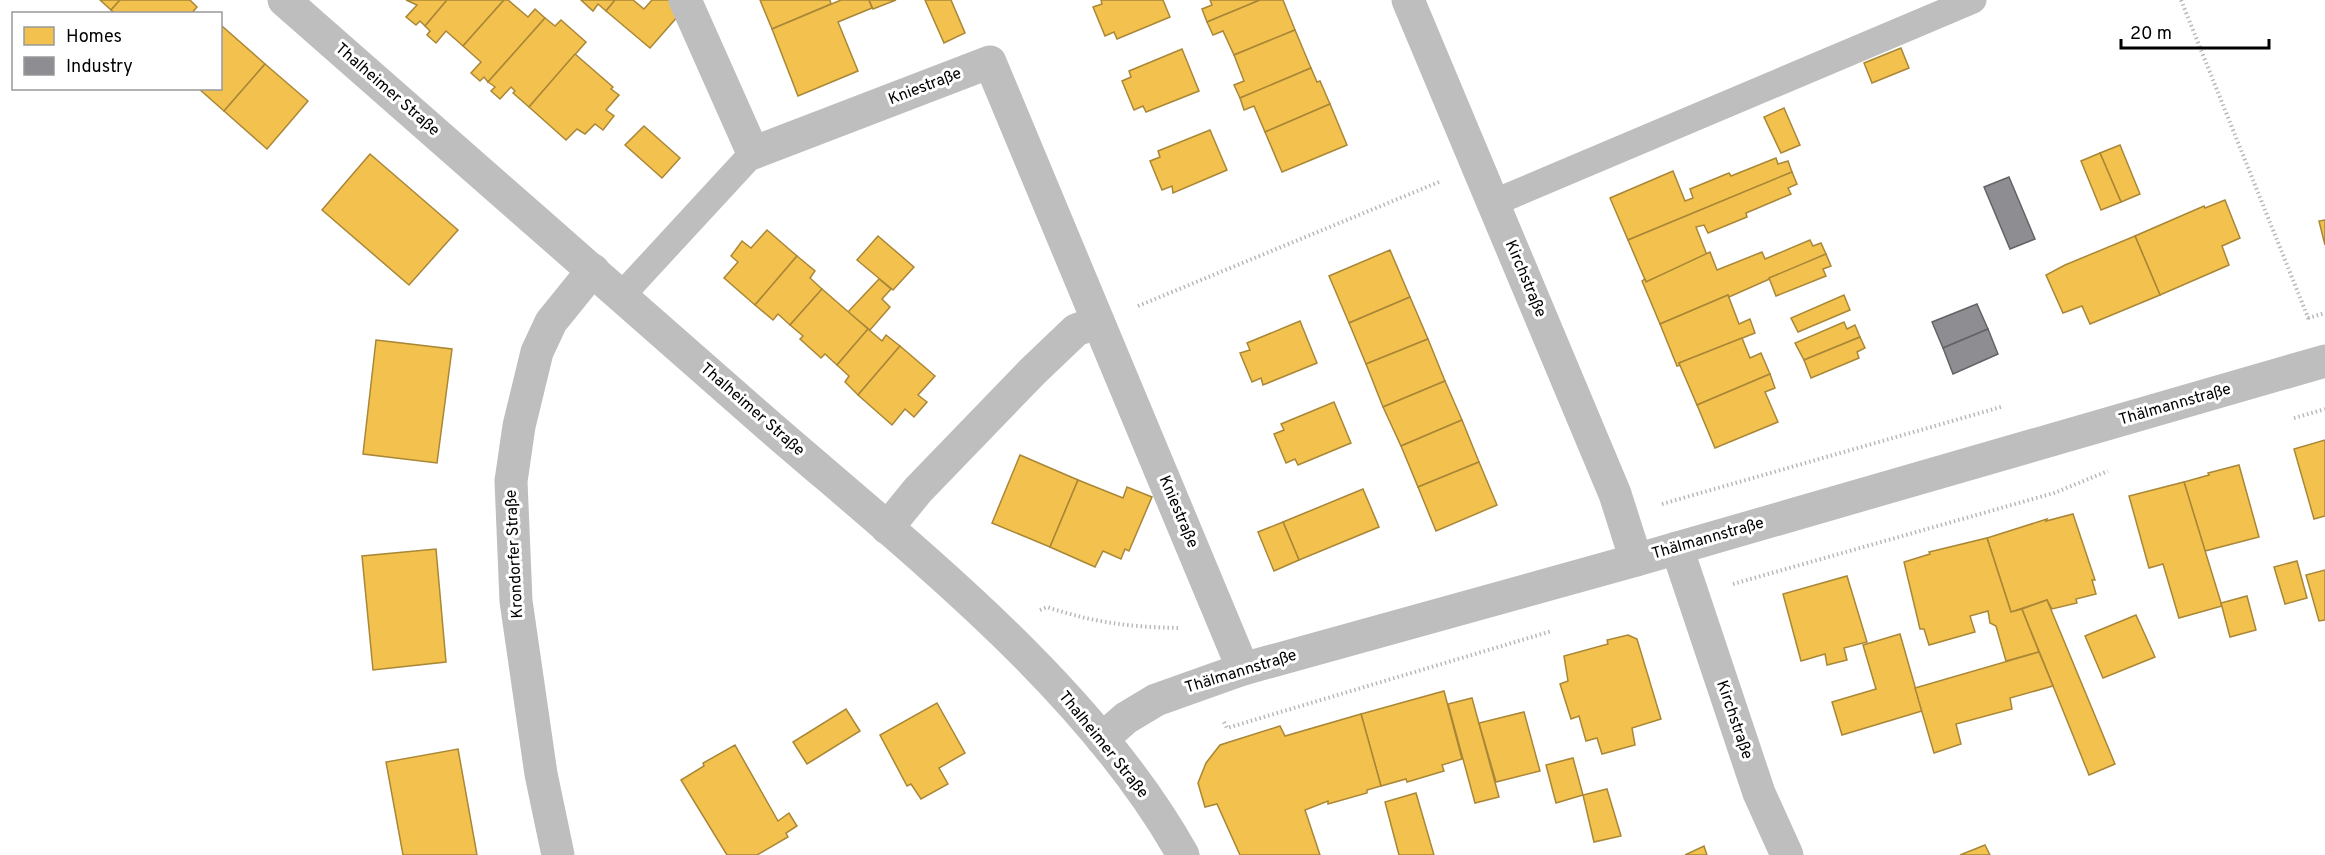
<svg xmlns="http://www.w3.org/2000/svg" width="2325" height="855" viewBox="0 0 2325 855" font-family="Overpass,sans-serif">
  <rect width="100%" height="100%" fill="#fff"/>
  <g fill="#f2c14e" stroke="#a98737" stroke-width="1.5">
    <path d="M100 0H120L111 10Z"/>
    <path d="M120 0H190L197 7 191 14H115L111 10Z"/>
    <path d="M406 0H447L425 26 420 21 416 25 406 17 417 5Z"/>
    <path d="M447 0H504L463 46 446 31 436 43 427 35 430 31 425 26Z"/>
    <path d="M504 0H508L528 17 535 9 545 18 488 82 484 77 480 81 471 73 481 62 463 46Z"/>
    <path d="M581 0H615L606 11 598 4 593 11Z"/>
    <path d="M615 0H633L644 9 652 0H671L678 16 650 48 606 11Z"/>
    <path d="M760 0H830L831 4 772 29Z"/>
    <path d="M841 0H869L872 8 838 22 858 71 798 96 772 29Z"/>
    <path d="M869 0H896L873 9Z"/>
    <path d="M925 0H951L965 33 944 43Z"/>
    <path d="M1101 0H1163L1170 17 1117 39 1114 32 1105 36 1093 7 1102 4Z"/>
    <path d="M1210 0H1260L1207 22 1202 9 1212 5Z"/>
    <path d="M1260 0H1283L1295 30 1234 55 1223 31 1213 35 1207 22Z"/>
    <path d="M545 18 555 26 561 20 586 42 529 107 513 93 515 91 511 87 500 99 491 91 495 87 488 82Z"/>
    <path d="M222 26 265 64 224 111 198 88H220V28Z"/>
    <path d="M1295 30 1311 68 1240 98 1234 85 1244 81 1234 55Z"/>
    <path d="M1901 48 1909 68 1872 83 1864 63Z"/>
    <path d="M1182 49 1199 91 1146 112 1143 106 1134 110 1122 81 1131 77 1129 71Z"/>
    <path d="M575 54 613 87 611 89 619 95 606 110 614 116 603 130 595 124 585 134 577 129 566 140 529 107Z"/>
    <path d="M265 64 308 101 267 149 224 111Z"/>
    <path d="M1311 68 1317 82 1320 81 1330 104 1265 132 1254 106 1244 110 1240 98Z"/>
    <path d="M1330 104 1347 145 1282 172 1265 132Z"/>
    <path d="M1784 108 1800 145 1781 153 1764 117Z"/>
    <path d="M644 126 680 158 662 178 625 145Z"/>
    <path d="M1210 130 1227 170 1173 193 1172 186 1162 190 1150 161 1160 157 1158 151Z"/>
    <path d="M2120 145 2140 194 2121 202 2100 153Z"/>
    <path d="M2100 153 2121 202 2101 210 2081 161Z"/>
    <path d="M370 154 458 230 409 285 322 210Z"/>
    <path d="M1776 158 1778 164 1788 161 1792 172 1628 240 1610 198 1673 171 1685 201 1693 198 1690 189 1729 173 1731 176Z"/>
    <path d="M1792 172 1797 184 1788 188 1791 194 1746 213 1747 217 1708 233 1704 225 1696 227 1707 255 1646 282 1628 240Z"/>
    <path d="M2225 200 2240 238 2222 246 2229 265 2160 295 2135 236 2204 206 2205 208Z"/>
    <path d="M2325 220V245L2319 221Z"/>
    <path d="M767 230 797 256 755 305 724 278 738 262 731 256 742 241 751 248Z"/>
    <path d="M878 236 914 267 893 290 857 260Z"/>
    <path d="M2135 236 2160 295 2090 324 2082 306 2063 313 2046 275 2065 265Z"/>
    <path d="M1810 240 1813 246 1821 243 1826 254 1729 297 1728 295 1660 324 1642 281 1645 279 1646 282 1710 252 1717 270 1762 252 1765 259Z"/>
    <path d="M1390 250 1410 297 1349 323 1329 276Z"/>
    <path d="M1826 254 1831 266 1823 269 1826 276 1776 296 1769 278Z"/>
    <path d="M797 256 815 271 810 278 822 289 790 325 778 314 773 320 755 305Z"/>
    <path d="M879 279 891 289 882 299 890 307 870 330 848 312Z"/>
    <path d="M822 289 868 329 837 365 825 354 821 358 800 339 803 336 790 325Z"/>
    <path d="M1728 295 1739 324 1750 319 1755 333 1679 363 1681 365 1677 366 1660 324Z"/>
    <path d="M1844 295 1850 310 1798 332 1791 318Z"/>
    <path d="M1410 297 1428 339 1366 364 1349 323Z"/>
    <path d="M1300 321 1317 363 1263 385 1261 378 1252 382 1240 353 1250 350 1247 343Z"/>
    <path d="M1844 322 1847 329 1855 325 1860 337 1804 360 1795 343Z"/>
    <path d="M868 329 882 341 886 335 900 346 858 395 845 382 849 376 837 365Z"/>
    <path d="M1860 337 1865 348 1857 352 1859 358 1811 378 1804 360Z"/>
    <path d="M1742 338 1750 358 1761 353 1770 374 1697 405 1679 363Z"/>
    <path d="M1428 339 1445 381 1383 407 1366 364Z"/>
    <path d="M376 340 452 349 437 463 363 454Z"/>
    <path d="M900 346 935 376 918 395 927 402 914 417 905 409 892 425 858 395Z"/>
    <path d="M1770 374 1775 388 1765 392 1778 422 1715 448 1697 405Z"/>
    <path d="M1445 381 1462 420 1401 446 1383 407Z"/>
    <path d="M1334 402 1351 443 1298 465 1295 459 1286 463 1274 434 1284 430 1281 424Z"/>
    <path d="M1462 420 1479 462 1418 487 1401 446Z"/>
    <path d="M2325 440V516L2314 519 2294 449Z"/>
    <path d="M1020 455 1078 480 1050 547 992 523Z"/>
    <path d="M1479 462 1497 505 1436 531 1418 487Z"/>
    <path d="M2239 465 2259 537 2205 551 2184 482 2209 475 2208 473Z"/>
    <path d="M1078 480 1123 498 1127 487 1152 497 1129 551 1125 549 1121 559 1103 551 1095 567 1050 547Z"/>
    <path d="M2184 482 2222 606 2179 618 2163 564 2149 568 2129 496Z"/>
    <path d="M1363 489 1379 527 1299 560 1283 522Z"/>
    <path d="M2073 514 2095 580H2092L2096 594 2076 599 2077 603 2052 609 2047 600 2011 612 1987 538 2047 519 2046 521Z"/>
    <path d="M1283 522 1299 560 1274 571 1258 532Z"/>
    <path d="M1987 538 2011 612 2022 609 2039 652 2006 661 1996 626 1990 623 1988 611 1970 616 1975 632 1929 645 1924 629H1920L1904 562 1930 554 1929 552Z"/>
    <path d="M436 549 446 662 373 670 362 556Z"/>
    <path d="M2297 561 2307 598 2285 604 2274 567Z"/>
    <path d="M2325 570V620L2319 621 2306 575Z"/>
    <path d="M1847 576 1867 642 1844 648 1847 660 1827 665 1825 654 1801 661 1783 594Z"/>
    <path d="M2247 596 2256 630 2230 637 2221 603Z"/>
    <path d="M2047 600 2115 764 2089 775 2022 609Z"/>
    <path d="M2136 615 2155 657 2103 678 2085 636Z"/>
    <path d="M1900 634 1922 711 1842 735 1832 702 1876 689 1863 645Z"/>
    <path d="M1628 635 1637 639 1661 719 1632 728 1635 745 1602 754 1597 738 1586 741 1579 716 1571 719 1560 684 1568 681 1564 656 1608 644 1607 640Z"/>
    <path d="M2039 652 2053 686 2010 698 2012 709 1956 724 1961 744 1934 753 1915 688Z"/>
    <path d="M1444 691 1462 759 1442 765 1444 771 1407 782 1406 779 1381 786 1361 714Z"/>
    <path d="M1472 698 1499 797 1475 803 1448 704Z"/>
    <path d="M937 703 965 753 939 768 948 784 921 799 911 784 907 786 880 735Z"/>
    <path d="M846 709 860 731 807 764 793 742Z"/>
    <path d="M1524 712 1540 771 1496 782 1479 723Z"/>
    <path d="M1361 714 1381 786 1367 790V793L1328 804V801L1305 810 1320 855H1240L1217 804 1205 807 1198 783 1206 763 1220 745 1280 726 1285 736Z"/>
    <path d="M735 745 778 821 789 813 797 826 786 833 788 837 757 855H727L681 780 704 766 703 763Z"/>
    <path d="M458 749 477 855H403L386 762Z"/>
    <path d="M1573 758 1583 795 1556 803 1546 765Z"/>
    <path d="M1607 789 1621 836 1594 842 1583 795Z"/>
    <path d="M1416 793 1434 855H1399L1385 802Z"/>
    <path d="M1985 845 1990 855H1960Z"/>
    <path d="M1704 846 1707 855H1685Z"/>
  </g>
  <g fill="#8d8d92" stroke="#636366" stroke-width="1.5">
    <path d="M2009 177 2035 239 2010 249 1984 187Z"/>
    <path d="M1977 304 1988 329 1943 348 1932 322Z"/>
    <path d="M1988 329 1998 354 1953 374 1943 348Z"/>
  </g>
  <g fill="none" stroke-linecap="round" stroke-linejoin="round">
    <g stroke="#b9b9b9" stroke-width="4" stroke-dasharray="1.5 3" stroke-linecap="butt">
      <path d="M2181 0 2309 320"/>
      <path d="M1138 306 1439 182"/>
      <path d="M2308 318 2325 313"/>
      <path d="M2294 418 2325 409"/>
      <path d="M1662 504 2001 407"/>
      <path d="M1733 584 2054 493 2108 471"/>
      <path d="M1040 610 1047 607C1095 623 1130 627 1180 628"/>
      <path d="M1224 722 1227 728 1552 631"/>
    </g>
    <g stroke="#bebebe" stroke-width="27">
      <path d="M1493 203 1973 0"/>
      <path d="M621 296 753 153"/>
    </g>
    <g stroke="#bebebe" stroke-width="33">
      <path d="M685 0 753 153 990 62 1243 669"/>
      <path d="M1408 0 1615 494 1636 560"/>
      <path d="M887 528 918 490 1033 371 1076 330 1098 322"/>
      <path d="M1677 548 1759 793 1787 855"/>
      <path d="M1102 739 1126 718 1156 700 1243 669 1636 560 2325 361"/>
      <path d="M558 855 541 774 516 601 511 481 519 426 537 352 551 322 593 270"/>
    </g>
    <path stroke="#bebebe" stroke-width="33" d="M284 0C446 141 606 284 768 425 912 550 1089 687 1183 855"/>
  </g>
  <g text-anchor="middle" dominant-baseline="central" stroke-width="6" stroke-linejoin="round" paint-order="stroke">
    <g font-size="16" fill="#000" stroke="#fff">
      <text transform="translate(925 87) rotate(-21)">Kniestraße</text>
      <text transform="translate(387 90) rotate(41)">Thalheimer Straße</text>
      <text transform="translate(1525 279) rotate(67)">Kirchstraße</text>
      <text transform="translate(2175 405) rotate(-16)">Thälmannstraße</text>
      <text transform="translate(752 410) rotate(41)">Thalheimer Straße</text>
      <text transform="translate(1178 512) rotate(67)">Kniestraße</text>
      <text transform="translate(1708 539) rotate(-16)">Thälmannstraße</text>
      <text transform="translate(515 554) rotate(-93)">Krondorfer Straße</text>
      <text transform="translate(1241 672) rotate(-17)">Thälmannstraße</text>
      <text transform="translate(1734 720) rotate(71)">Kirchstraße</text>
      <text transform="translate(1103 745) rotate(51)">Thalheimer Straße</text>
    </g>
  </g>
  <rect x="12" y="12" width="210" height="78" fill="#ffffff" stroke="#999999" stroke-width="1.5"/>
  <rect x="24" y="27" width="30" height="18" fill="#f2c14e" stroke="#999999" stroke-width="1.5"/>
  <text x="66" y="42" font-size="18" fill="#000000">Homes</text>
  <rect x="24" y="57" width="30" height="18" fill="#8d8d92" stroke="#999999" stroke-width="1.5"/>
  <text x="66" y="72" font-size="18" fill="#000000">Industry</text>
  <path d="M2121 39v9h148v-9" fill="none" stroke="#000000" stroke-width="3"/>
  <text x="2130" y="39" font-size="18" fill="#000000" stroke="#ffffff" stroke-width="4.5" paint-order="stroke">20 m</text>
</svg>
